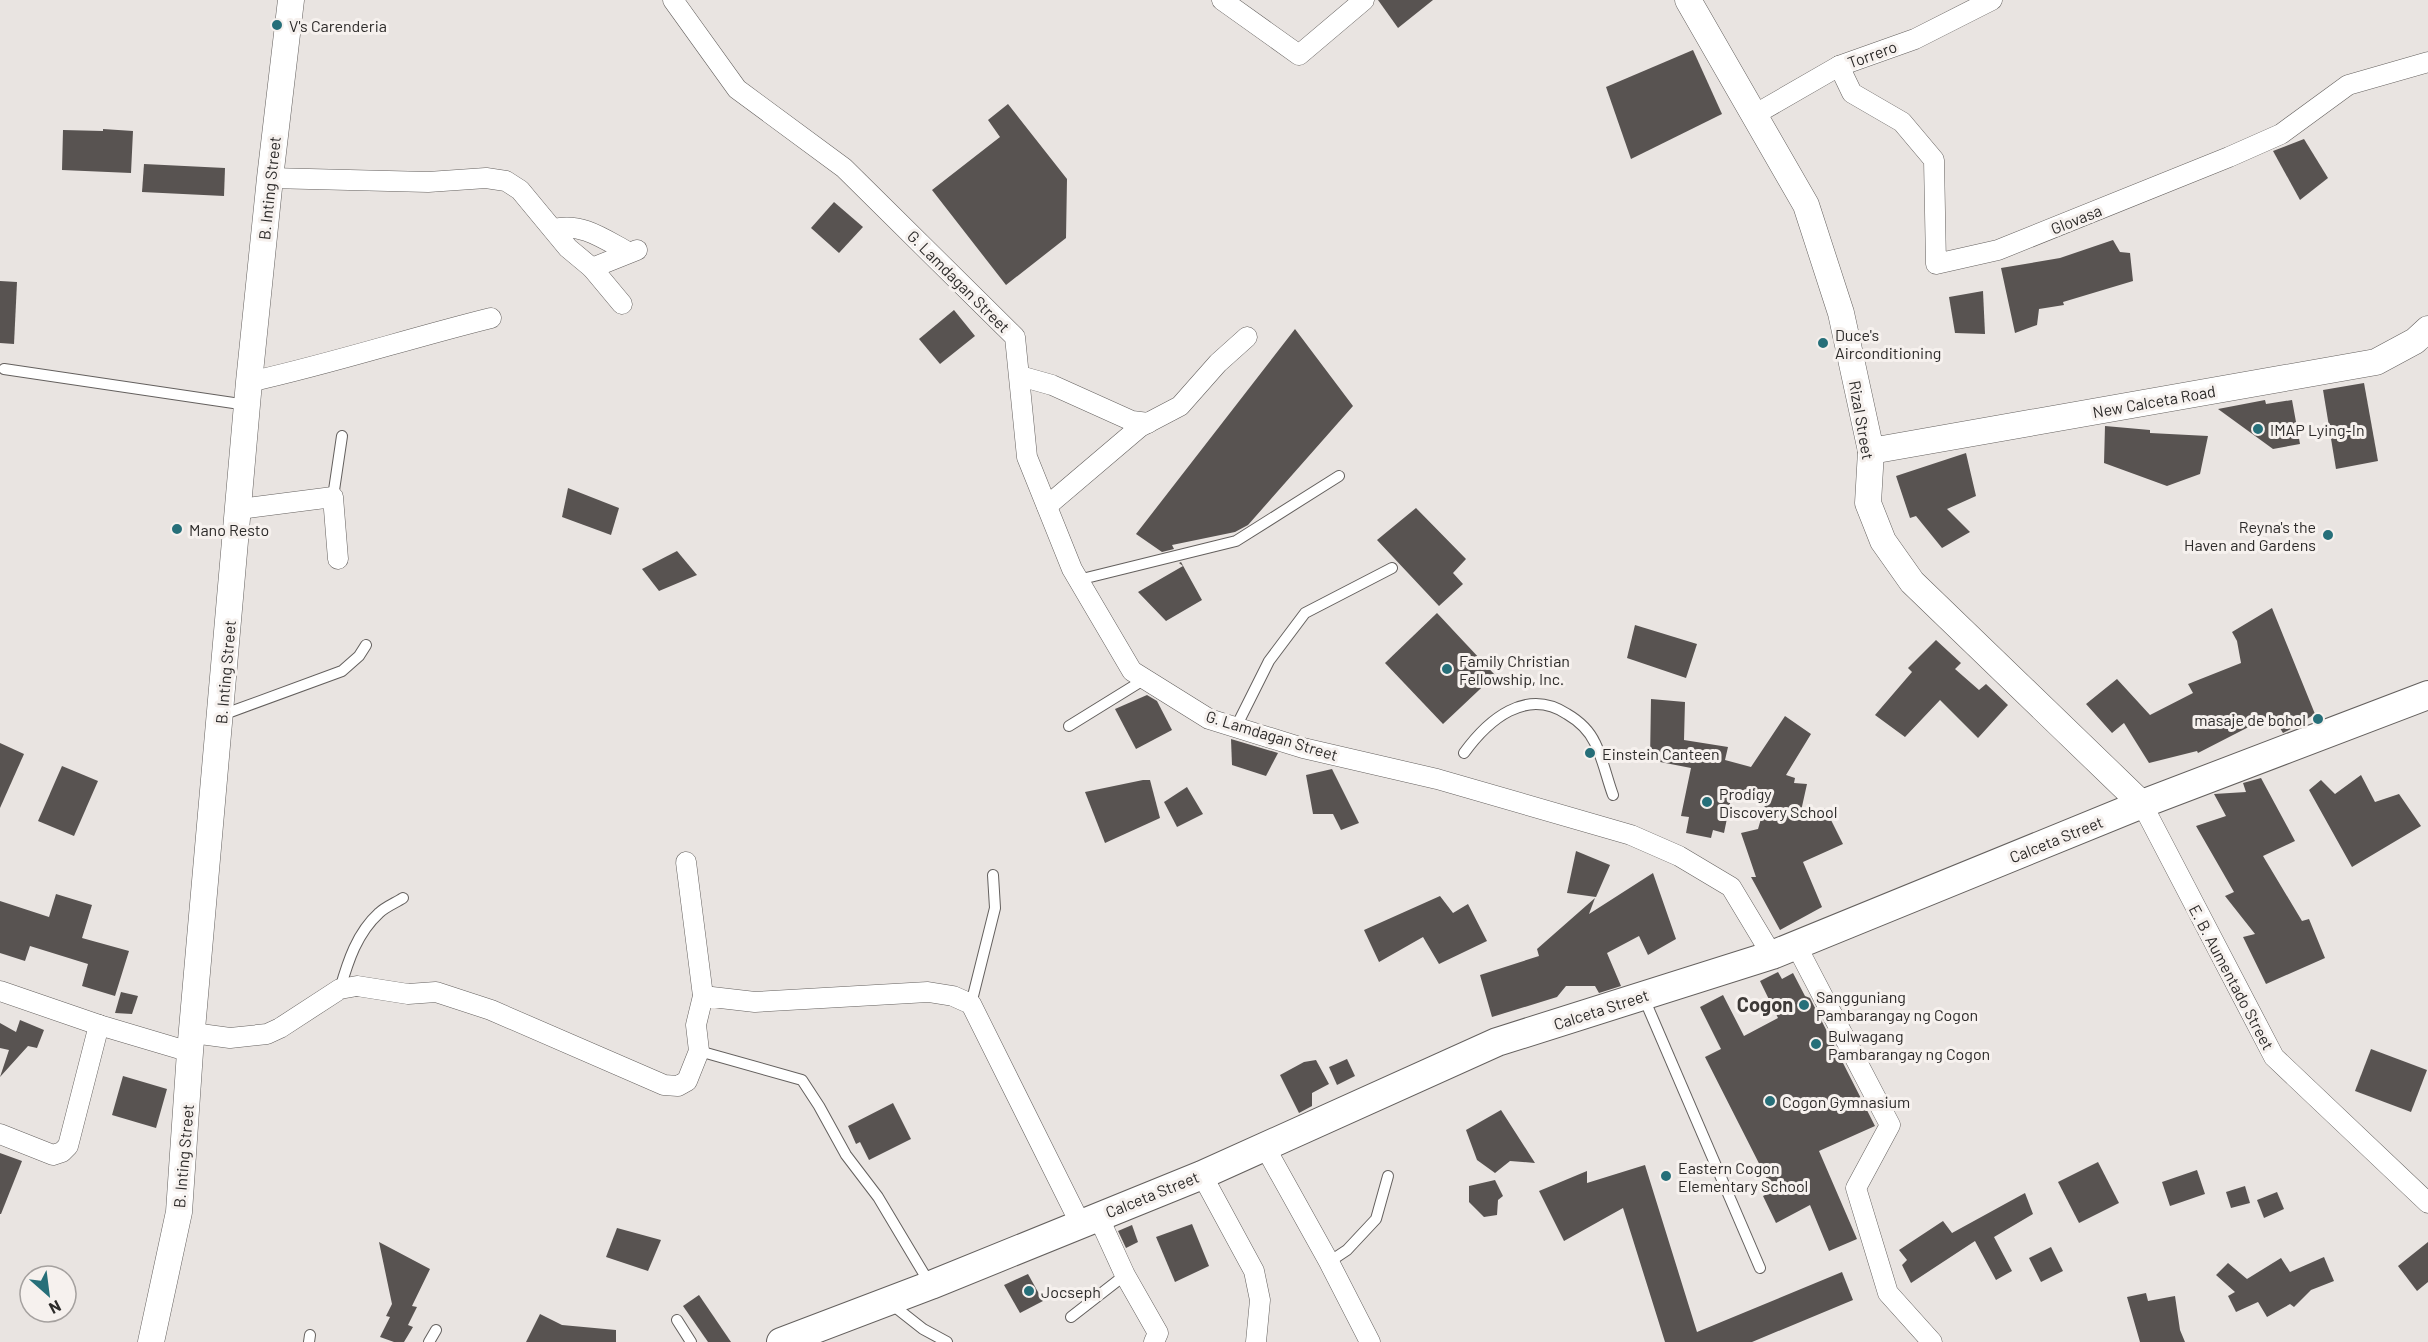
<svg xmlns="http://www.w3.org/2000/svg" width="2428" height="1342" viewBox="0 0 2428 1342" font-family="Barlow,sans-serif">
  <rect width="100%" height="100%" fill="#e9e4e1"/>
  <g fill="#585351">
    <path d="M1378 0H1433L1398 28Z"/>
    <path d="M1693 50 1722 114 1631 159 1606 87Z"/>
    <path d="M1008 104 1067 179 1066 238 1006 285 932 190 1000 137 988 120Z"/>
    <path d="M103 129 133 131 131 173 62 170 63 130 103 131Z"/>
    <path d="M2304 139 2328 178 2300 200 2273 151Z"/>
    <path d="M144 164 225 168 224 196 142 192Z"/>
    <path d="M834 202 863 227 839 253 811 228Z"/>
    <path d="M2113 240 2120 252 2130 253 2133 281 2063 302 2064 305 2039 309 2037 325 2015 333 2001 268 2060 258Z"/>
    <path d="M0 281 17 282 14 344 0 343Z"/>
    <path d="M1983 291 1985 334 1955 333 1949 297Z"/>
    <path d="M954 310 975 336 940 364 919 339Z"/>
    <path d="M1295 329 1353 406 1248 525 1235 532 1172 545 1174 549 1162 552 1136 534Z"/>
    <path d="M2364 383 2378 461 2336 469 2323 390Z"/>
    <path d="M2265 400 2266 404 2292 400 2300 444 2273 449 2218 409Z"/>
    <path d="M2105 426 2150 430V433L2208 436 2200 474 2167 486 2104 463Z"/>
    <path d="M1966 453 1976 496 1947 509 1970 532 1942 548 1916 516 1910 518 1896 476Z"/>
    <path d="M568 488 619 508 611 535 562 517Z"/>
    <path d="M1416 508 1466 559 1453 573 1463 584 1439 606 1377 540Z"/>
    <path d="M677 551 697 575 659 591 642 569Z"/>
    <path d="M1181 562 1202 600 1166 621 1138 592 1183 566 1179 563Z"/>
    <path d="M2272 608 2315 714 2289 730 2283 733 2272 715 2198 753 2197 751 2149 763 2124 723 2112 733 2086 704 2117 679 2150 715 2193 693 2188 684 2241 663 2237 641 2232 632Z"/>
    <path d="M1437 613 1495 675 1443 724 1385 663Z"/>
    <path d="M1635 625 1697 644 1686 678 1627 658Z"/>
    <path d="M1936 640 1961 663 1955 669 1979 690 1986 684 2008 705 1978 738 1940 700 1905 737 1875 715 1912 672 1908 668Z"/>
    <path d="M1147 695 1157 701 1172 730 1136 749 1115 709Z"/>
    <path d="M1651 699 1685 702 1684 740 1728 747 1725 760 1751 767 1785 716 1811 734 1786 775 1795 778 1794 783 1807 784 1799 820 1825 808 1843 844 1803 862 1822 907 1780 930 1751 877H1756L1741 833 1758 829 1765 805 1732 794 1724 833 1713 830 1711 838 1686 833 1689 817 1681 816 1691 768 1650 760Z"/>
    <path d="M1231 739 1278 753 1266 776 1232 765Z"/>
    <path d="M0 743 24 754 0 808Z"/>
    <path d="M62 766 98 781 74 836 38 821Z"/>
    <path d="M1332 769 1359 823 1341 830 1333 814H1313L1306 775Z"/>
    <path d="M2361 775 2375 802 2399 794 2421 826 2352 867 2309 790 2321 780 2335 794Z"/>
    <path d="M2261 778 2295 841 2263 856 2302 921 2309 919 2325 958 2266 984 2243 937 2255 934 2225 896 2234 892 2196 826 2226 816 2214 794 2246 792 2243 783Z"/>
    <path d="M1143 780H1150L1160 818 1105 843 1085 792Z"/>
    <path d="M1187 787 1203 814 1177 827 1164 802Z"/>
    <path d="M1576 851 1610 865 1596 897 1567 893Z"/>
    <path d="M1653 873 1676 939 1648 955 1639 936 1607 953 1621 986 1599 993 1595 986H1566L1557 997 1492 1017 1480 975 1539 956 1537 949 1595 898 1589 914Z"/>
    <path d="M56 894 92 905 82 938 129 951 115 996 82 986 88 964 30 946 25 961 0 953V901L49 917Z"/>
    <path d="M1440 896 1453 913 1468 904 1487 941 1439 964 1423 937 1379 962 1364 930Z"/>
    <path d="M1778 972 1782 979 1793 973 1805 996 1810 998 1875 1126 1819 1151 1857 1239 1829 1251 1810 1205 1776 1223 1763 1196 1773 1191 1705 1057 1721 1049 1700 1007 1723 995 1744 1036 1778 1018 1760 981Z"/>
    <path d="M121 992 138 996 132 1014 115 1013Z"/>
    <path d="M20 1020 44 1030 37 1048 28 1046 0 1077 9 1050 0 1048V1023L16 1032Z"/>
    <path d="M2371 1049 2427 1070 2411 1112 2355 1091Z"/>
    <path d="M1347 1059 1355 1076 1337 1085 1329 1067Z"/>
    <path d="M1316 1060 1329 1084 1312 1093V1106L1299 1113 1280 1075 1304 1062Z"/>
    <path d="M123 1076 167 1089 156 1128 112 1115Z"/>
    <path d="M893 1103 911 1139 869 1160 860 1142 856 1144 848 1126Z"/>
    <path d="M1501 1110 1535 1163 1510 1161 1495 1173 1477 1160 1466 1130Z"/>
    <path d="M0 1153 22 1161 1 1214H0Z"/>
    <path d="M2098 1162 2119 1203 2079 1223 2058 1182Z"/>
    <path d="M1645 1165 1697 1332 1842 1272 1853 1300 1752 1342H1665L1623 1208 1564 1241 1539 1191 1587 1171V1183Z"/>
    <path d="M2197 1170 2205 1194 2170 1206 2162 1182Z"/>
    <path d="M1495 1180 1503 1196 1498 1200 1497 1215 1484 1217 1469 1202V1186Z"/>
    <path d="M2245 1186 2250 1203 2231 1208 2226 1192Z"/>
    <path d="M2277 1192 2284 1209 2264 1218 2257 1200Z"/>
    <path d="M2025 1193 2033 1214 1994 1237 2012 1271 1996 1280 1975 1241 1911 1283 1902 1265 1907 1260 1899 1250 1943 1221 1952 1233Z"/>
    <path d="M1192 1224 1209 1266 1175 1282 1156 1237Z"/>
    <path d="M1132 1225 1138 1242 1126 1248 1118 1231Z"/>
    <path d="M617 1228 661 1240 648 1271 606 1257Z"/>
    <path d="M379 1242 430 1269 412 1306 417 1307 408 1325 413 1327 404 1342H394L380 1337 390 1317 386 1316 392 1304Z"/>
    <path d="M2428 1242V1282L2417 1291 2398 1266Z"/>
    <path d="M2051 1247 2063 1271 2041 1282 2029 1258Z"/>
    <path d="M2324 1257 2334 1281 2311 1290 2294 1307 2290 1304 2267 1317 2258 1302 2236 1312 2228 1296 2235 1292 2216 1275 2228 1263 2247 1279 2281 1258 2290 1272Z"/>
    <path d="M1028 1274 1043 1301 1020 1313 1004 1285Z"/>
    <path d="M2146 1293 2148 1301 2175 1296 2180 1330 2185 1342H2140L2127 1297Z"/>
    <path d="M699 1295 731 1342H708L683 1306Z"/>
    <path d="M540 1314 562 1325 616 1330V1342H526Z"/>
  </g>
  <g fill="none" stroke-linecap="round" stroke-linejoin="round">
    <defs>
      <g id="service">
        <path d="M4 369 247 405"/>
        <path d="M333 497 342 436"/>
        <path d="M1078 580 1236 541 1339 476"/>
        <path d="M222 715 342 671 359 656 366 645"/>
        <path d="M1069 726 1145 679"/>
        <path d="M1236 727 1269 661 1305 613 1392 568"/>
        <path d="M1464 753C1488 720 1526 687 1567 714 1579 721 1589 730 1595 743 1603 759 1607 779 1613 795"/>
        <path d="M340 989C348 961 357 933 379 913 385 907 395 903 403 898"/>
        <path d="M1643 996 1760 1268"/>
        <path d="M971 1004 995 908 993 875"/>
        <path d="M699 1051 802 1080 819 1106 846 1155 878 1197 930 1284"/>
        <path d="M1329 1262 1347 1250 1376 1219 1388 1176"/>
        <path d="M890 1303 923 1329 947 1342"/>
        <path d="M1071 1317 1125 1275"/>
        <path d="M677 1320 691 1342"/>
        <path d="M309 1342 310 1335"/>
        <path d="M429 1342 436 1330"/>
      </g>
      <g id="minor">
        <path d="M673 0 737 89 844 168 1015 337 1027 457 1072 569 1132 671 1209 719 1303 748 1437 779 1631 835 1679 856 1731 887 1772 955"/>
        <path d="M1222 0 1299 55 1364 0"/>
        <path d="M1839 66 1852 93 1902 122 1934 160 1936 264 1998 250 2229 157 2281 134 2348 85 2428 62"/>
        <path d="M1754 115 1839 66 1915 39 1992 0"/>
        <path d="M270 178 428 182 486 178 506 181 520 190 568 248 592 268 622 304"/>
        <path d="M554 229C581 222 604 239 628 252"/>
        <path d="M592 268 637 250"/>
        <path d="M1020 376 1052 385 1132 421 1148 423"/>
        <path d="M249 382C331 364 410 338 491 318"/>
        <path d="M1047 506 1140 427 1180 406 1218 363 1247 337"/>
        <path d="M240 509 333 497 338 559"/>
        <path d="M2142 804 2274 1057 2428 1203"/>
        <path d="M686 862 703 996"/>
        <path d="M1796 945 1890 1125 1856 1188 1888 1293 1932 1342"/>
        <path d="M0 991 99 1025 190 1052"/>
        <path d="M193 1033 230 1038 267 1034 280 1028 340 989 357 986 408 994 436 992 491 1010 664 1085 678 1086 687 1081 699 1051 696 1025 703 996 755 1002 928 992 953 996 971 1004 1080 1223"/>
        <path d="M0 1134 53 1155 62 1152 68 1146 99 1025"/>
        <path d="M1265 1147 1329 1262 1370 1342"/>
        <path d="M1202 1175 1254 1271 1260 1300 1256 1342"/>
        <path d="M1098 1216 1125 1275 1158 1333 1154 1342"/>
      </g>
      <g id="tertiary">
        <path d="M1688 0 1806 205 1841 313 1871 451 1868 503 1883 541 1912 582 2142 804"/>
        <path d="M1871 451 2376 362 2415 341 2428 329"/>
        <path d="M151 1342 179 1212 190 1052 249 382 270 178 291 0"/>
      </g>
      <path id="secondary" d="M781 1342 931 1285 1202 1175 1497 1042 1772 955 2142 804 2428 695"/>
    </defs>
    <use href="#service" stroke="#64605e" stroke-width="12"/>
    <use href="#minor" stroke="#64605e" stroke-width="21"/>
    <use href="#tertiary" stroke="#64605e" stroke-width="27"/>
    <use href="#secondary" stroke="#64605e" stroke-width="30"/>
    <use href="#service" stroke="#fff" stroke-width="10"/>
    <use href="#minor" stroke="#fff" stroke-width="20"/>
    <use href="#tertiary" stroke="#fff" stroke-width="26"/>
    <use href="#secondary" stroke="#fff" stroke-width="28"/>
  </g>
  <g fill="#266f79" stroke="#f6f1ee" stroke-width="2">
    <circle cx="277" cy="25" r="6"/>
    <circle cx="1823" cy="343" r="6"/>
    <circle cx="2258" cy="429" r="6"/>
    <circle cx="177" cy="529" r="6"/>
    <circle cx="2328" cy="535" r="6"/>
    <circle cx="1447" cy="669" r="6"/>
    <circle cx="2318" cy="719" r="6"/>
    <circle cx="1590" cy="753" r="6"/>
    <circle cx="1707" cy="802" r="6"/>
    <circle cx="1804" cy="1005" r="6"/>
    <circle cx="1816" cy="1044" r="6"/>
    <circle cx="1770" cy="1101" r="6"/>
    <circle cx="1666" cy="1176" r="6"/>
    <circle cx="1029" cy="1291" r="6"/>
  </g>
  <g text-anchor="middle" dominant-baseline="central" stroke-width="6" stroke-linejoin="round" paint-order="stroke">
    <g font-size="16" fill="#2c2a29" stroke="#f6f1ee" text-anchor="start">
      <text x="289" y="25">V's Carenderia</text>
      <text x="1835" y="334">Duce's<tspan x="1835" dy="18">Airconditioning</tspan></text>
      <text x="2270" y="429">IMAP Lying-In</text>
      <text x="2316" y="526" text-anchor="end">Reyna's the<tspan x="2316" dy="18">Haven and Gardens</tspan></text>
      <text x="189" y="529">Mano Resto</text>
      <text x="1459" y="660">Family Christian<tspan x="1459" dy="18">Fellowship, Inc.</tspan></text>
      <text x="2306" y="719" text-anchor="end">masaje de bohol</text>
      <text x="1602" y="753">Einstein Canteen</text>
      <text x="1719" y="793">Prodigy<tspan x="1719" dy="18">Discovery School</tspan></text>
      <text x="1816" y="996">Sangguniang<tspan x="1816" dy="18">Pambarangay ng Cogon</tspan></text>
      <text x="1828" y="1035">Bulwagang<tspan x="1828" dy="18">Pambarangay ng Cogon</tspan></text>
      <text x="1782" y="1101">Cogon Gymnasium</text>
      <text x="1678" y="1167">Eastern Cogon<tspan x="1678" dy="18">Elementary School</tspan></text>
      <text x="1041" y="1291">Jocseph</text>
    </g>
    <g font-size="16" fill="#2c2a29" stroke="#f6f1ee">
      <text transform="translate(1872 54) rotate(-20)">Torrero</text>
      <text transform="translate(269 188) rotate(-84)">B. Inting Street</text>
      <text transform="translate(2076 219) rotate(-22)">Glovasa</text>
      <text transform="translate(959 281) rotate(45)">G. Lamdagan Street</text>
      <text transform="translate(2154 401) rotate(-10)">New Calceta Road</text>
      <text transform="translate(1862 420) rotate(80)">Rizal Street</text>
      <text transform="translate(225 672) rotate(-85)">B. Inting Street</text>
      <text transform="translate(1272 735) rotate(17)">G. Lamdagan Street</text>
      <text transform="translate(2056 839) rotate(-22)">Calceta Street</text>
      <text transform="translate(2232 977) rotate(62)">E. B. Aumentado Street</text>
      <text transform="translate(1601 1009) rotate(-18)">Calceta Street</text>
      <text transform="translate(183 1156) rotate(-85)">B. Inting Street</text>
      <text transform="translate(1152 1194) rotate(-22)">Calceta Street</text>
    </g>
    <g font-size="20" font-weight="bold" fill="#3d3937" stroke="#f6f1ee">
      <text x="1765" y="1004">Cogon</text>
    </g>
  </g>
  <g transform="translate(48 1294) rotate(152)"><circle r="28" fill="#f6f1ee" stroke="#a5a19f" stroke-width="1.5"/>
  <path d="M0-4.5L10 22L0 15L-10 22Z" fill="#266f79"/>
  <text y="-9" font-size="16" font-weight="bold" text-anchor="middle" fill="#2c2a29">N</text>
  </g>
</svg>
